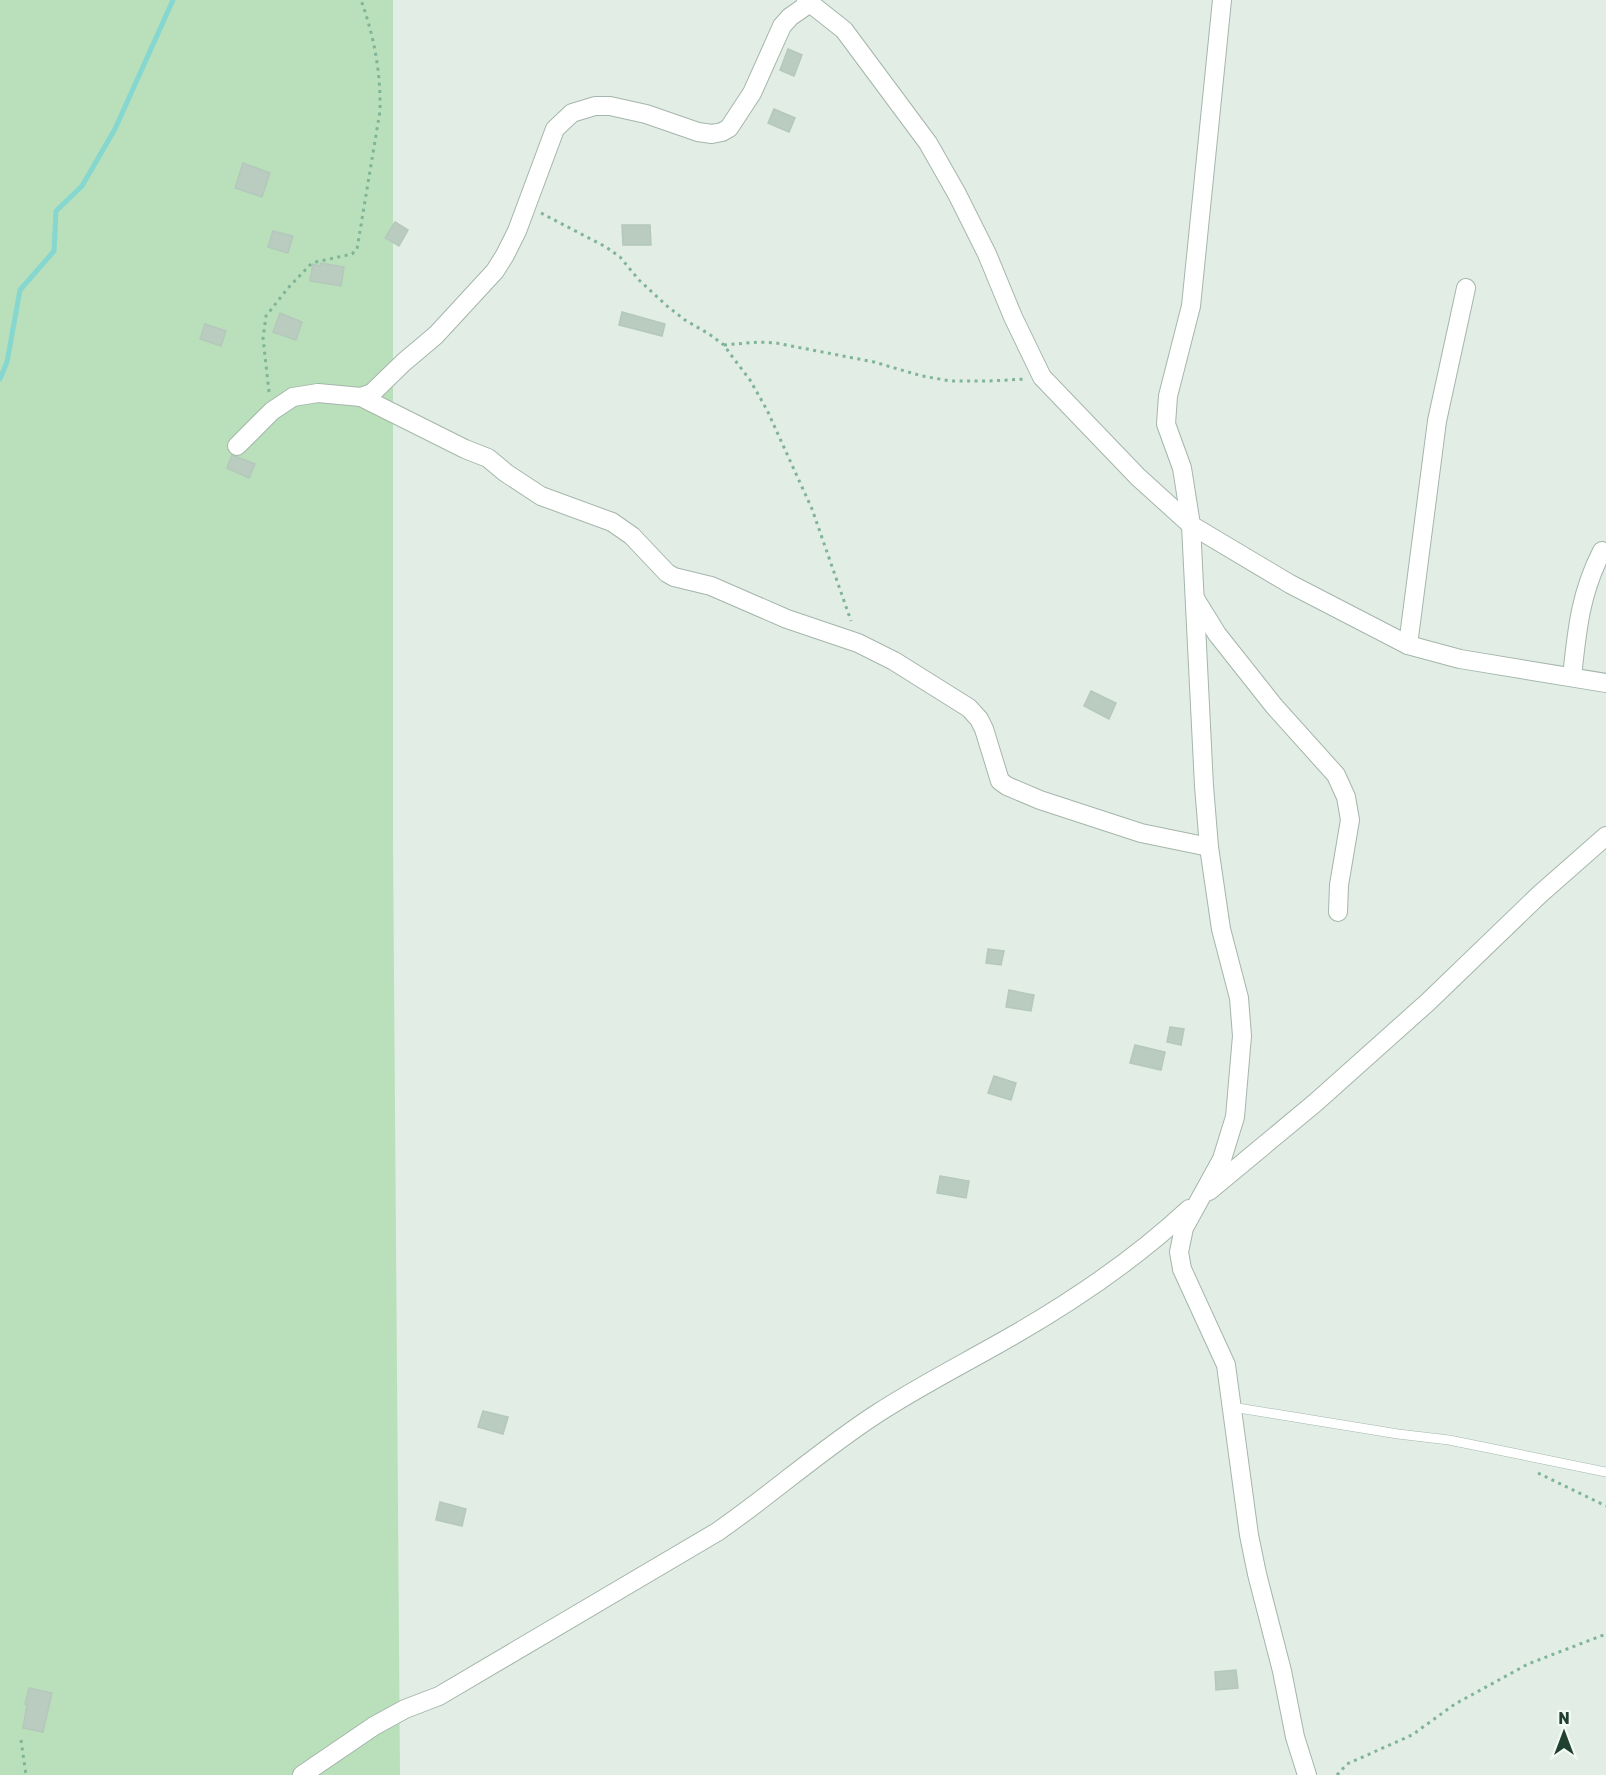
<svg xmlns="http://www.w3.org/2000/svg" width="1606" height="1775" viewBox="0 0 1606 1775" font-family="Rubik,sans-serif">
  <rect width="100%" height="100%" fill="#e2ede5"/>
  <path fill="#b9e0ba" d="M0 0H393V843L400 1775H0Z"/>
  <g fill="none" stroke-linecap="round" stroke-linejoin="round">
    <path stroke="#85d7d0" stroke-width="5" d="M0 379 7 362 20 290 54 251 56 211 82 186 115 129 173 0"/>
  </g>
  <g fill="#bacbc0" stroke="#b4c8bb" stroke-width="1.5">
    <path d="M788 49 802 55 794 76 780 70Z"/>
    <path d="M774 109 795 118 789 132 768 123Z"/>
    <path d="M243 163 270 173 262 197 235 188Z"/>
    <path d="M395 222 408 230 399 246 385 238Z"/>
    <path d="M622 225H650L651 245H623Z"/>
    <path d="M273 231 293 236 288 253 268 247Z"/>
    <path d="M321 263 344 267 341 286 310 281 313 264 320 266Z"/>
    <path d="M622 312 665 324 662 336 619 325Z"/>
    <path d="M280 313 302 322 296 340 273 332Z"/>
    <path d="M205 324 226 331 221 346 200 339Z"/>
    <path d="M232 455 255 464 249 478 227 468Z"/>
    <path d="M1091 691 1116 703 1109 719 1084 706Z"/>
    <path d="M988 949 1004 951 1001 965 986 963Z"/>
    <path d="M1009 990 1034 995 1031 1011 1006 1007Z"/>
    <path d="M1170 1027 1184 1029 1181 1045 1167 1042Z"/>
    <path d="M1135 1045 1165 1052 1161 1070 1130 1063Z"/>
    <path d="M994 1076 1016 1083 1011 1100 988 1093Z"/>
    <path d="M940 1176 969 1181 966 1198 937 1193Z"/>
    <path d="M483 1411 508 1417 503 1434 478 1427Z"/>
    <path d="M440 1502 466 1509 462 1526 436 1520Z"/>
    <path d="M1236 1670 1238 1688 1216 1690 1215 1672Z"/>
    <path d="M29 1688 52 1693 43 1732 23 1728 27 1705 25 1704Z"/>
  </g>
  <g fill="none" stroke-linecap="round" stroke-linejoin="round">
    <defs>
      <path id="lane" d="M1232 1407 1398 1434 1449 1440 1606 1472"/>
      <g id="street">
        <path d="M806 0 844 30 928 143 957 194 987 254 1013 317 1042 377 1138 477 1191 525 1290 584 1408 645 1460 659 1606 683"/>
        <path d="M1222 0 1191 306 1168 396 1166 424 1182 468 1191 525 1204 786 1209 847 1221 929 1239 998 1242 1036 1235 1117 1222 1159 1184 1228 1179 1252 1182 1269 1226 1365 1249 1535 1257 1574 1282 1671 1295 1737 1307 1775"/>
        <path d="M361 397 465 449 488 458 506 473 541 496 612 522 632 536 667 573 674 577 711 586 787 619 858 643 894 661 969 708 979 719 984 729 1000 781 1007 786 1040 800 1141 833 1209 847"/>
        <path d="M237 446 272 411 293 397 318 393 361 397 372 393 404 362 436 335 495 271 505 255 517 231 555 129 572 113 595 106H610L646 114 698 132 712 134 722 132 729 128 752 93 782 26 790 17 810 3"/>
        <path d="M1196 600 1217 634 1274 706 1336 775 1346 797 1350 820 1339 885 1338 912"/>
        <path d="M1408 645 1437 421 1466 288"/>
        <path d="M1572 677C1577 630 1580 594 1602 551"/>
        <path d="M1209 1191 1315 1103 1428 1002 1539 895 1606 836"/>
        <path d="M302 1775 374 1726 405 1709 439 1696 717 1532C772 1494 822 1449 878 1413 921 1385 967 1362 1012 1336 1075 1300 1135 1259 1189 1209"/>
      </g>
    </defs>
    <use href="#lane" stroke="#a4b6ab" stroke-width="10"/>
    <use href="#street" stroke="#a4b6ab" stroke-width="20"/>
    <g stroke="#80b497" stroke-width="3" stroke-dasharray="3 4.5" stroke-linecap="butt">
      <path d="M541 213 606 247 620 257 639 280 667 306 685 320 709 334 724 345 731 355 750 380 767 410 812 509 851 621"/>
      <path d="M724 345 759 342 776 343 874 362 922 376 951 381H990L1025 379"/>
      <path d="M269 392 263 338 266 316 288 288 310 265 316 262 352 254 357 249 380 111C381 73 374 36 361 0"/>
      <path d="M1538 1473 1606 1506"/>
      <path d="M21 1740 26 1775"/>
      <path d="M1337 1775 1347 1764 1412 1735 1455 1704 1528 1664 1606 1634"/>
    </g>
    <use href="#lane" stroke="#fff" stroke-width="9"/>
    <use href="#street" stroke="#fff" stroke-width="18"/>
  </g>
  <g transform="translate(1564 1733)" stroke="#f3f9f5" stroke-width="4.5" paint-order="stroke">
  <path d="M0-4.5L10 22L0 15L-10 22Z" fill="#204030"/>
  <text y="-9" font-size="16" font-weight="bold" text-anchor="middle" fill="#204030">N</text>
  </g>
</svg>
